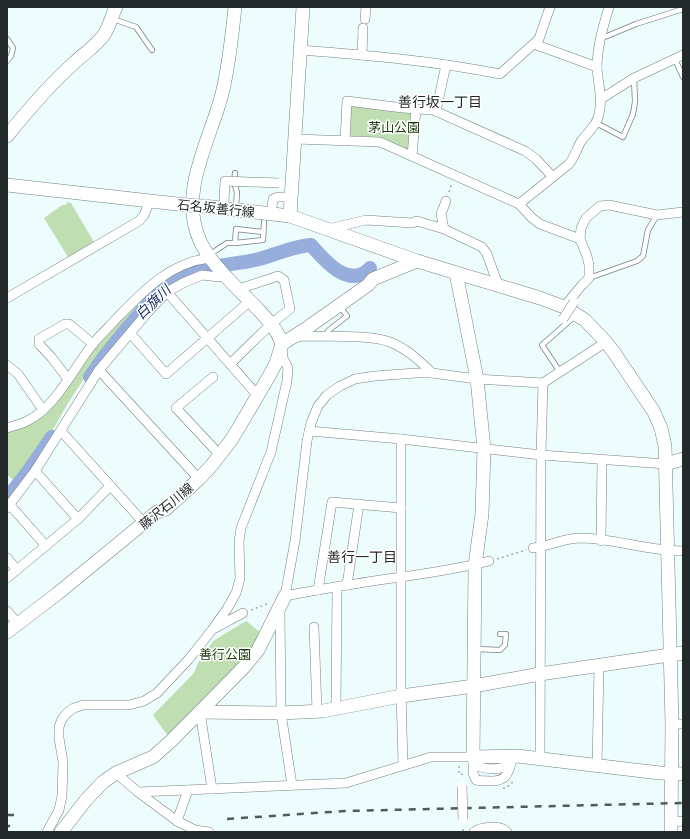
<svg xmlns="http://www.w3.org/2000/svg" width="690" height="839" viewBox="0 0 690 839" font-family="Ubuntu,'Noto Sans JP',sans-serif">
  <rect width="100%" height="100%" fill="#edfcfd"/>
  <g fill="#bfdfb2">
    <path d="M351 106 411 113 408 150 381 137 350 136Z"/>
    <path d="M67 202 71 203 94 242 68 257 44 218 62 205H66Z"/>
    <path d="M203 262 206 263 208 266 181 275 163 286 147 301 100 354 68 403 50 435 17 483 9 476H7V431L36 421 46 414 58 401 96 347 146 294 168 277 182 270Z"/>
    <path d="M246 621 260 632 248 655 168 736 153 715 194 673 198 663 213 641Z"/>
  </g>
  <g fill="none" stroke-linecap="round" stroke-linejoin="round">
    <g stroke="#97addc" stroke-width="14">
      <path d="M90 377C103 358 115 342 131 324 146 306 160 288 182 277 205 266 231 265 255 260 274 256 292 246 311 245 325 261 349 290 370 268"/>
      <path d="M7 498 30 469 52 437"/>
    </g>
    <defs>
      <g id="lane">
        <path d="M113 19 136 27 152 50"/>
        <path d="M7 39 13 48 11 56 7 61"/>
        <path d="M600 39 636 24 683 9"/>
        <path d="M675 59 683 77"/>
        <path d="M596 123 623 137 633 114 635 102 634 78"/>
        <path d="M235 173 234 183 237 192 236 208"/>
        <path d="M263 232 236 229 235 243 263 240 264 222"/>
        <path d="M209 255 227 243H235"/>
        <path d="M589 278 637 261 643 256 648 230 657 215"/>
        <path d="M324 337 329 330 347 316 341 308"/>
        <path d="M560 372 542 345 575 316"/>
        <path d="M476 649 500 650 505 645 506 634H500"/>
      </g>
      <g id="street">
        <path d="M365 19 366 7"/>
        <path d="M534 44 597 67"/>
        <path d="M301 50C367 55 434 61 500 74L539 39 550 7"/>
        <path d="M362 55 363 28"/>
        <path d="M601 99 634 78 683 55"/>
        <path d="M436 111 446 65"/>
        <path d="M295 139 380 142 519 204 532 218 540 224 580 239"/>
        <path d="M345 141 347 101 403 108 433 110 525 151 536 159 553 177"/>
        <path d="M412 156 416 109"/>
        <path d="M519 204 569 164C575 157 577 147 582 140 589 131 597 125 599 114 603 99 598 83 597 68 597 47 603 27 609 7"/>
        <path d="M272 207 273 199 278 197H284"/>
        <path d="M328 229 366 220 412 223 417 221 444 229 482 247 487 254 498 285"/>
        <path d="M444 229 441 214 446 201"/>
        <path d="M167 292 258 396"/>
        <path d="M7 298 139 221 144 215 150 201"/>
        <path d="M564 307 582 285 589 278V265L587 256 580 239 581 228 586 218 600 206 609 205 657 215 683 212"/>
        <path d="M131 334 166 374 250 301"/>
        <path d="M295 338 303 336C325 337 370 334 390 342 407 349 419 360 432 373"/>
        <path d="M230 364C250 345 268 325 290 309L284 280 278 276 239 289"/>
        <path d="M7 365 18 374 43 410"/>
        <path d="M99 370 199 479"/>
        <path d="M213 377 176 408 220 455"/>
        <path d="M68 379 52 358 39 344V339L65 324H69L93 344"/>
        <path d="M7 428C14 426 21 424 27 421 56 407 73 369 92 345 100 335 109 327 117 318 144 290 171 262 210 258"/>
        <path d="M61 431 144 523"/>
        <path d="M309 431 401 439 541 455 666 464"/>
        <path d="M401 439V692L403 765"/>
        <path d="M35 471 78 519"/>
        <path d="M10 505 46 546"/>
        <path d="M7 508 35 471 99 370 148 312 167 292 183 283 202 275 219 277"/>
        <path d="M601 541 602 459"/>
        <path d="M533 548C551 546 562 538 582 538 616 539 649 551 683 551"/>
        <path d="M7 558 17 570"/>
        <path d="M489 561C443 573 395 577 348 585 327 588 306 592 285 596L295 541 307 441 311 423 318 406 327 395 340 386 355 379 375 376 416 373H432L477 379 543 383 606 342"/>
        <path d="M7 578 78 519 110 486"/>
        <path d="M347 585 359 504"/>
        <path d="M318 590 332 502 401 508"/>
        <path d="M280 609 281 713 292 785"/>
        <path d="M7 611 18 624"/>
        <path d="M314 627 317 711"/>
        <path d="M215 628 243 613"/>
        <path d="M336 708 337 587"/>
        <path d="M200 712 212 789"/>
        <path d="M672 724H683"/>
        <path d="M540 759 541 455 543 383"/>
        <path d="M473 762C481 772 498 769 510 766"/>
        <path d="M597 766 599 665"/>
        <path d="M116 773 138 792 177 821 195 830 209 832"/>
        <path d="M138 792 346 783 431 757H473V773L476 780C481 781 486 781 492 781 509 781 509 769 513 756"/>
        <path d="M177 821 188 790"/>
        <path d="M671 822 683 821"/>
        <path d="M47 832 59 810 62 796 63 762 59 738V727L62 719 67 713 74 708 83 705H129L144 701 157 693 189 659 212 630 227 609 236 593 240 579 239 542 241 528 271 452 287 381 288 368 283 358 282 348"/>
        <path d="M474 832C481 826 501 825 507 832"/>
      </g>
      <g id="secondary">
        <path d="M235 7C232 36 229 66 222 94 210 141 177 194 201 243 211 264 237 288 254 305 265 317 277 328 282 344"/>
        <path d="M7 136C28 110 49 85 74 63 84 53 98 45 105 33 110 25 112 15 116 7"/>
        <path d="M7 185 186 205"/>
        <path d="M203 206 290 216 417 261 540 298 564 307 585 320 606 342 615 354 654 412 661 428 665 446 672 724 671 832"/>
        <path d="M290 216 303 7"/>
        <path d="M456 273 477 379 484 449 482 514 475 565 473 757 517 756 660 773 683 774"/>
        <path d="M282 344 304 330 368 285 373 279 417 261"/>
        <path d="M666 464 683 459"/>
        <path d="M7 632 57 594 157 512 166 509 199 479 212 465 232 439 268 378 276 363 282 344"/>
        <path d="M200 712 281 713 323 711 401 696 474 686 540 674 683 653"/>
        <path d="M61 832 86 800 103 782 116 773 153 757 171 741 245 666 258 650 285 596"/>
      </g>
    </defs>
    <use href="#lane" stroke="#748182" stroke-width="6"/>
    <use href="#street" stroke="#748182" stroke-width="10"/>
    <use href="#secondary" stroke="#748182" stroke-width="14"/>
    <g stroke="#9ea9aa" stroke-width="1.5" stroke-dasharray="2 3" stroke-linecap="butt">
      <path d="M449 192 452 183"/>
      <path d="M497 559 526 550"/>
      <path d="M251 610 269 603"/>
      <path d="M459 766V774H462V778"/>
      <path d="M503 788H506L513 782"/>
      <path d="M463 831V827"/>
    </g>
    <use href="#lane" stroke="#fff" stroke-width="4.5"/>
    <use href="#street" stroke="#fff" stroke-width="9"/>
    <use href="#secondary" stroke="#fff" stroke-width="13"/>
    <g stroke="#525a5b" stroke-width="2.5" stroke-dasharray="7 7" stroke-linecap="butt">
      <path d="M7 815H15"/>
      <path d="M227 819 345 811 683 803"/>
      <path d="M7 826H10"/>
    </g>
    <defs>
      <g id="street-bridge">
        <path d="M224 202 225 181 279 183"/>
        <path d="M563 319 574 302"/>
        <path d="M462 786 463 819"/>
      </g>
      <path id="secondary-bridge" d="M186 205 203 206"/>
    </defs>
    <use href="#street-bridge" stroke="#748182" stroke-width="10" stroke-linecap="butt"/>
    <use href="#secondary-bridge" stroke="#748182" stroke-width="14" stroke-linecap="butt"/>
    <use href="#street-bridge" stroke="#fff" stroke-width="9"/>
    <use href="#secondary-bridge" stroke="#fff" stroke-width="13"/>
  </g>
  <g text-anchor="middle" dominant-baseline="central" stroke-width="3" stroke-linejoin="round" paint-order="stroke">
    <g font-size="13" fill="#1b3a0a" stroke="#fff">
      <text x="394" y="127">茅山公園</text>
      <text x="225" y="654">善行公園</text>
    </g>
    <g font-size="13" fill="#242a2a" stroke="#fff">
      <text transform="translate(216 208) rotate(6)">石名坂善行線</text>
      <text transform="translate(166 506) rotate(-39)">藤沢石川線</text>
    </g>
    <g font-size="14" fill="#242a2a" stroke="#fff">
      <text x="440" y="102">善行坂一丁目</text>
      <text x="362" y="557">善行一丁目</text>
    </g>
    <g font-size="14" font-style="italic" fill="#192e67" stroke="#fff">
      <text transform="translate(153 302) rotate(-44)">白旗川</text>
    </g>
  </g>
  <rect width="690" height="839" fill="none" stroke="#242a2a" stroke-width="16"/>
</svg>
